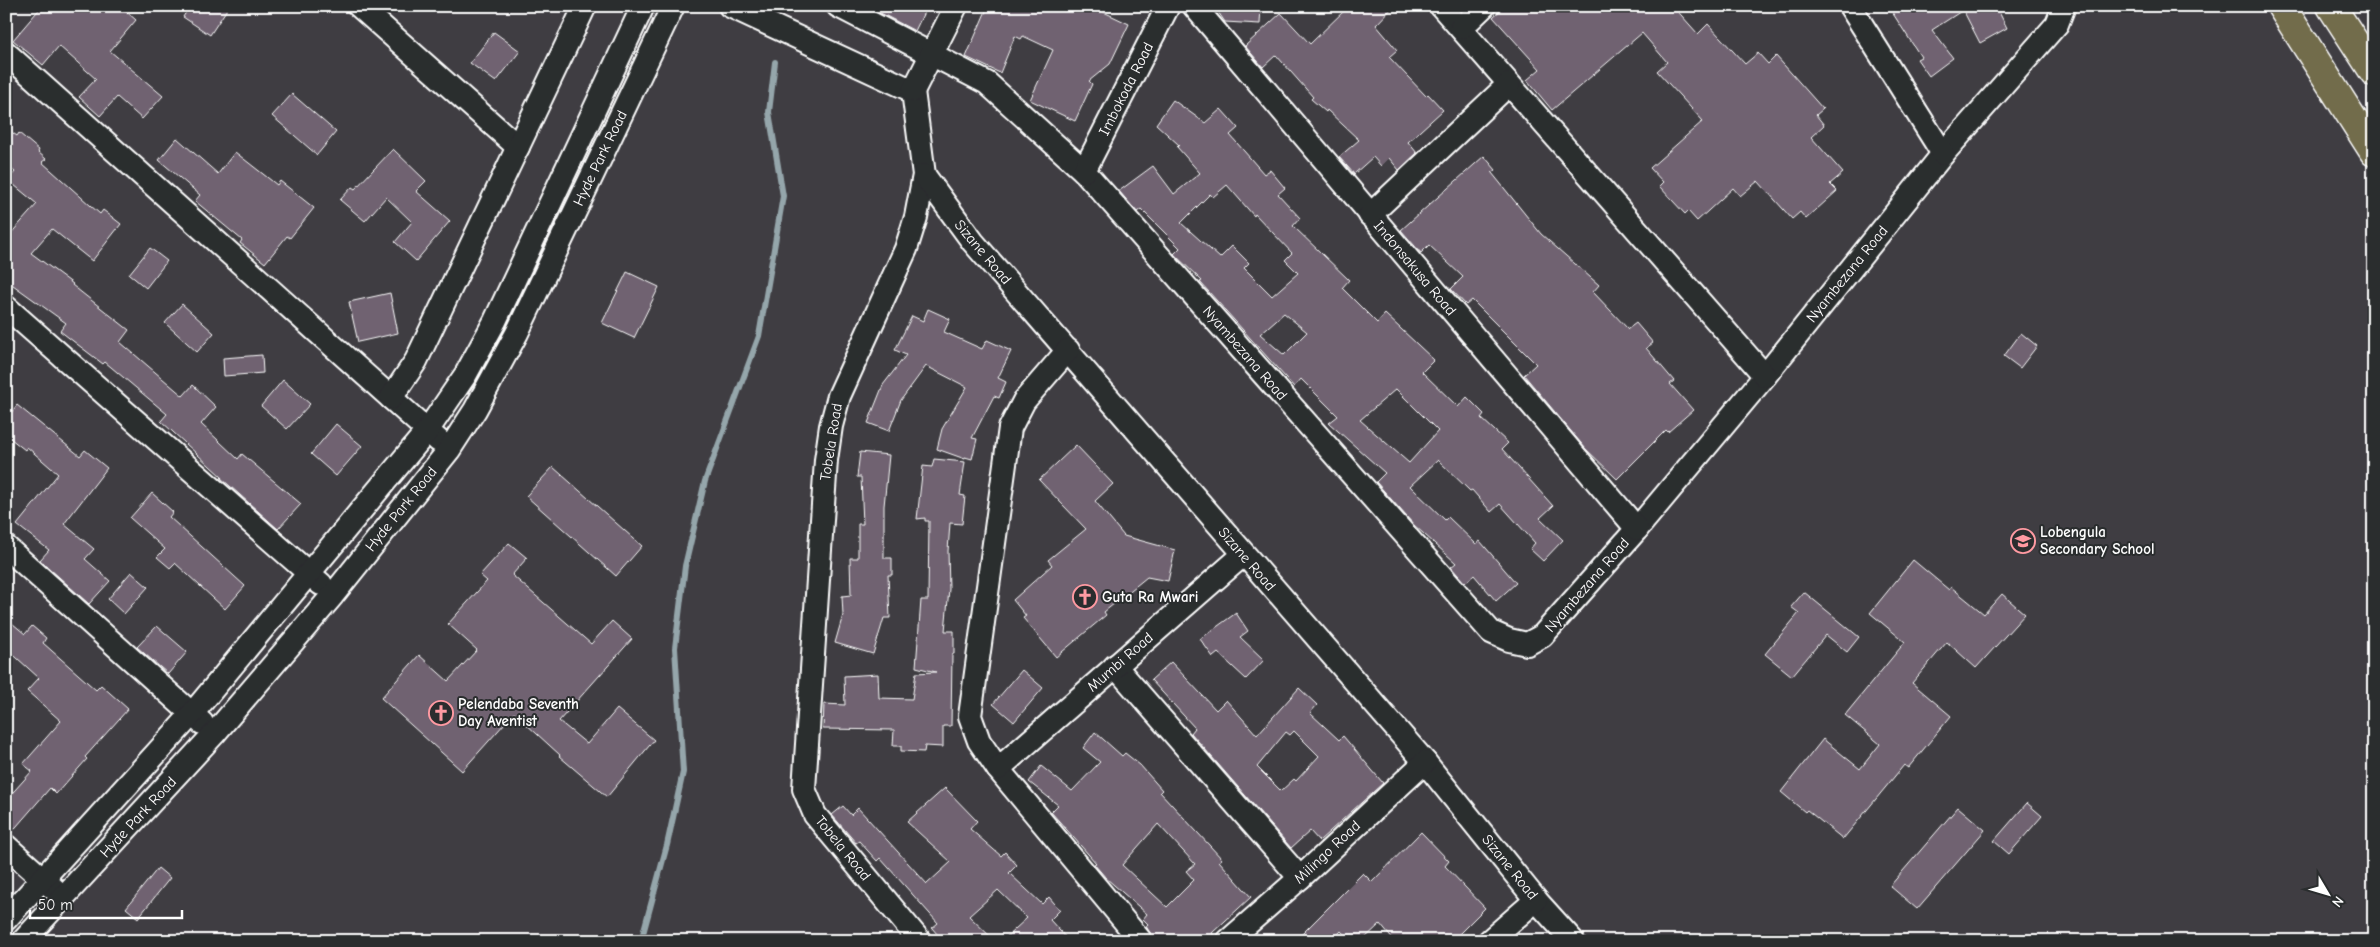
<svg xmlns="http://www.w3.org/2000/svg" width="2380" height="947" viewBox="0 0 2380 947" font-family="'Comic Neue',sans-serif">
  <rect width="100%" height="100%" fill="#3f3d42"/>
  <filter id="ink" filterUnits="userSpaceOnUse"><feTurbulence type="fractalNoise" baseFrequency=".02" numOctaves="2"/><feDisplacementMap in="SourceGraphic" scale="10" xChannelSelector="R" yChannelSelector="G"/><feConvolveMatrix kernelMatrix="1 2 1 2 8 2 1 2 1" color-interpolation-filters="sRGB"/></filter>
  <g filter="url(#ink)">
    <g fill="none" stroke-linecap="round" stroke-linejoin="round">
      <path stroke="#95a6ab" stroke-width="6" d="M641 941 667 845 683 772 675 648 685 566 705 481 759 336 783 196 769 112 775 62"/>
    </g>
    <g fill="#6f6271" stroke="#fff" fill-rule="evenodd">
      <path d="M42 6H120L136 20 110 51 163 96 142 119 117 97 100 116 79 97 96 79 59 46 43 65 13 40Z"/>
      <path d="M190 6H229L210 35 183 17Z"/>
      <path d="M867 6H927L915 31Z"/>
      <path d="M988 6H1091L1129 24 1110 64 1089 81 1092 84 1075 121 1030 100 1053 50 1023 36 1021 39 1015 36 1000 73 966 57Z"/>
      <path d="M1214 6H1261L1260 24 1225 22Z"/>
      <path d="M1349 6H1394L1376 25 1397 50 1389 57 1426 96 1428 94 1443 110 1408 142 1417 153 1399 170 1389 158 1381 166 1373 157 1354 174 1339 157 1359 140 1327 110 1326 112 1311 99 1313 97 1276 55 1263 67 1245 46 1281 13 1310 44Z"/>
      <path d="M1505 6H1673L1698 34 1708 24 1745 64 1758 53 1768 64 1776 56 1823 109 1816 115 1824 125 1811 137 1843 173 1830 184 1837 191 1806 219 1800 212 1792 219 1758 181 1740 196 1733 188 1697 221 1688 211 1685 214 1659 186 1663 182 1650 168 1703 121 1657 71 1667 62 1642 33 1552 110 1527 80 1540 69 1493 17Z"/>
      <path d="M1888 6H1996L2007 28 1980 43 1963 10 1932 30 1953 58 1929 76 1917 59 1921 57Z"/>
      <path d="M494 32 520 51 496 82 470 63Z"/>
      <path d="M292 94 336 132 317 155 272 116Z"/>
      <path d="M1173 100 1205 123 1221 109 1238 128 1230 135 1264 174 1270 170 1285 188 1278 194 1300 218 1293 226 1349 280 1342 288 1377 323 1385 314 1434 360 1422 372 1458 407 1467 397 1484 414 1481 418 1508 443 1502 449 1553 506 1540 518 1563 540 1543 561 1530 549 1535 543 1500 504 1491 512 1472 490 1470 491 1438 460 1410 486 1445 520 1448 517 1476 544 1480 541 1516 583 1496 601 1474 575 1465 583 1451 567 1456 563 1414 525 1376 482 1385 473 1329 423 1338 416 1301 379 1294 387 1200 282 1202 281 1174 254 1180 248 1141 209 1137 212 1119 191 1153 166 1174 194 1200 173 1177 147 1179 145 1156 124ZM1227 185 1254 216 1255 214 1292 253 1285 260 1298 273 1272 296 1244 268 1249 263 1232 246 1220 258 1181 223 1210 194 1213 197ZM1284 313 1307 332 1284 355 1260 334ZM1396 389 1438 431 1409 463 1360 420Z"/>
      <path d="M6 128 17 136 19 133 39 150 38 152 46 159 42 162 100 214 103 210 121 224 92 261 52 229 31 253 73 284 72 285 129 330 120 342 183 396 193 385 216 407 201 424 238 459 242 454 301 504 278 529 221 478 222 477 161 421 167 414 105 362 103 364 60 331 66 323 6 280V239L37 204 8 180 15 172 6 164Z"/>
      <path d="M177 138 218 174 235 152 277 185 280 181 314 208 290 238 287 236 265 263 240 243 242 240 195 201 200 195 159 160Z"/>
      <path d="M393 149 426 181 416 191 450 221 416 261 395 242 412 222 386 197 365 221 340 200 352 187 355 189Z"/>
      <path d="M1484 156 1496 170 1492 173 1541 234 1599 285 1593 292 1628 329 1636 323 1653 343 1646 348 1674 381 1670 384 1693 410 1668 432 1666 430 1617 479 1585 448 1524 375 1536 364 1472 300 1466 305 1451 289 1463 277 1429 245 1421 253 1401 230Z"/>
      <path d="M150 248 167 261 146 288 129 274Z"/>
      <path d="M627 272 659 287 634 338 602 323Z"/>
      <path d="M390 293 398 333 358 342 349 302Z"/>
      <path d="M182 304 214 333 197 352 165 323Z"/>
      <path d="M928 309 950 319 944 332 982 349 987 340 1011 351 998 378 1006 382 999 398 994 396 972 438 977 439 972 459 965 457V459L937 449 942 429 967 387 926 366 901 400 889 431 868 423 883 385 906 355 895 350 912 316 923 321Z"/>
      <path d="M2021 333 2037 346 2020 368 2004 356Z"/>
      <path d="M262 355 263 373 224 376 223 358Z"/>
      <path d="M283 380 310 404 287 429 261 406Z"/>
      <path d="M17 405 80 456 85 450 107 468 64 524 94 549 85 559 110 581 89 604 40 560 49 550 17 525 58 474 27 447 25 450 6 435V419Z"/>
      <path d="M336 424 362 446 336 476 311 454Z"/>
      <path d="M1076 445 1113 484 1095 501 1124 536 1175 550 1168 581 1147 577 1104 612 1106 615 1056 657 1023 618 1026 616 1013 600 1052 565 1048 560 1086 529 1039 480Z"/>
      <path d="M860 452 889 455 884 506V558H892V575H888L890 618H884L873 654 835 643 843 615 842 596 851 595 850 558H858V524H863L861 477H857Z"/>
      <path d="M934 459 965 462 960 495 965 496 962 524 950 523 948 551 949 589 945 631H954V654H952L951 726H943V747L925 746 924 752 901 751V746H893L894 730 823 729 824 704 845 705 844 676 878 674 879 698 912 699 916 673 936 672 916 667 921 600H928L929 521H925V518L917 519 923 466 932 467Z"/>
      <path d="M553 467 642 546 616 576 526 496Z"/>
      <path d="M152 493 173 512 169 517 245 586 225 609 175 563 170 568 157 557 165 549 130 518Z"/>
      <path d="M509 543 527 558 512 575 591 644 612 621 632 639 559 721 587 744 617 709 654 740 607 797 559 756 560 755 514 713 462 771 381 698 419 655 448 681 477 650 448 624 487 581 480 575Z"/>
      <path d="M1913 560 1949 590 1951 587 1984 614 2002 594 2025 614 1976 668 1947 642 1912 683 1951 716 1908 768 1904 765 1843 839 1807 810 1805 812 1781 792 1823 739 1860 769 1880 744 1845 715 1905 642 1870 613Z"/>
      <path d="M131 572 148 587 124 614 108 599Z"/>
      <path d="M1804 592 1859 637 1847 652 1826 635 1792 676 1765 654 1799 613 1791 607Z"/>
      <path d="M1236 613 1248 631 1240 637 1264 660 1246 679 1218 653 1213 657 1200 639Z"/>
      <path d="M6 618 25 634 32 626 46 638 43 643 96 690 101 685 128 709 85 757 87 759 56 794 50 788 10 834 6 833V800L32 771 23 764 61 721 27 691 39 678 6 648Z"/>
      <path d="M157 626 187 652 168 674 137 647Z"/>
      <path d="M1171 662 1216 710 1226 700 1257 735 1299 688 1317 705 1310 713 1339 740 1343 736 1383 783 1319 841 1310 831 1291 848 1191 733 1195 728 1151 680ZM1294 731 1319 756 1296 781 1294 779 1281 791 1257 767 1286 732 1290 735Z"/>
      <path d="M1022 670 1043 688 1014 722 993 704Z"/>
      <path d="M1095 732 1122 756 1125 753 1140 765 1162 790 1160 792 1222 859 1219 861 1251 897 1212 933 1215 937V941H1154L1146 926 1148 924 1143 919 1147 914 1106 878 1094 864 1096 863 1051 812 1058 805 1029 782 1041 766 1072 791 1100 762 1083 748ZM1158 824 1195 864 1186 871 1194 880 1167 907 1122 865Z"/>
      <path d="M945 788 977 821 970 829 1001 856 1005 852 1017 865 1009 873 1042 904 1049 897 1060 910 1050 920 1069 941H1002L1027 918 998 890 969 916 995 941H943L932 928 938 923 880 858 877 861 859 841 856 843 832 815 843 806 851 815 858 808 927 884 951 862 907 822Z"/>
      <path d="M2027 803 2042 816 2009 854 1994 841Z"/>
      <path d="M1958 807 1985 830 1917 909 1890 886Z"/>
      <path d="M1421 832 1449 861 1445 866 1485 908 1452 941H1394L1380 924 1362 941H1351L1341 931 1331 941H1295L1363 873 1372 882Z"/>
      <path d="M158 868 170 878 138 918 126 908Z"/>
    </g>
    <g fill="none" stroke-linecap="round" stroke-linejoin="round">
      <defs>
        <g id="minor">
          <path d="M359 6 518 147"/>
          <path d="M730 6 913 91 924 175 916 217 906 249 839 396 831 426 826 460 804 789 815 815 920 941"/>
          <path d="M838 6 987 83 1084 171 1491 632 1509 640 1527 644 1542 636 1637 529 1765 376 1943 154 2057 24 2064 6"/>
          <path d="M1194 6 1637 529"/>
          <path d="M1441 6 1765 376"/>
          <path d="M1850 6 1943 154"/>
          <path d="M1461 28 1484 6"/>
          <path d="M6 53 439 441"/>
          <path d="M913 91 956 6"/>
          <path d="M1084 171 1168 6"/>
          <path d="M924 175 973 242 1425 762 1536 900 1573 941"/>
          <path d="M1370 215 1509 84"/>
          <path d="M6 307 321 584"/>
          <path d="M1068 350 1024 401 1010 428 970 716 979 741 998 769 1141 941"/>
          <path d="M391 398 416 361 585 6"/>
          <path d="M6 547 202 723"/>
          <path d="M1115 666 1300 878"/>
          <path d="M998 769 1243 555"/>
          <path d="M6 846 54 889"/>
          <path d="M6 919 192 714 427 431 466 374 495 321 643 6"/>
          <path d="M23 941 214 734 333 595 449 450 475 410 517 333 673 6"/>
          <path d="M1228 941 1300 878 1425 762"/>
          <path d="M1489 941 1536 900"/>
        </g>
        <g id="major">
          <path d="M2281 6 2374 152"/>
          <path d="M2331 6 2374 72"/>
        </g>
      </defs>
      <use href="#minor" stroke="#fff" stroke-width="26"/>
      <use href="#major" stroke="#fff" stroke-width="31"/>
      <use href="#minor" stroke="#2a2d2e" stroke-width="22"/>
      <use href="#major" stroke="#726c4b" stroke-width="28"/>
    </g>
  </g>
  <defs>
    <symbol id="school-ring" viewBox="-11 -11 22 22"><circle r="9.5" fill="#2a2d2e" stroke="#ff9aa2" stroke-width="1.5"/><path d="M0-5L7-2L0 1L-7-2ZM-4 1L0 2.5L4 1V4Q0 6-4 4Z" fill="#ff9aa2"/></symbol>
    <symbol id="church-ring" viewBox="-11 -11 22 22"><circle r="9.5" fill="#2a2d2e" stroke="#ff9aa2" stroke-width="1.5"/><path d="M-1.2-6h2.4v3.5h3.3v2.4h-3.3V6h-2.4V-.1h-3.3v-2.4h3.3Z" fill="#ff9aa2"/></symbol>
  </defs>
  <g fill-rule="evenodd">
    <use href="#school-ring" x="2009" y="527" width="28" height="28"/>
    <use href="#church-ring" x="1071" y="583" width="28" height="28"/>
    <use href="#church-ring" x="427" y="699" width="28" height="28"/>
  </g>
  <g text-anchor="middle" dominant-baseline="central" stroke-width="4" stroke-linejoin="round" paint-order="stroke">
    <g font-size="15" fill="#fff" stroke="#2a2d2e">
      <text transform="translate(1126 89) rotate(-63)">Imbokoda Road</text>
      <text transform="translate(600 158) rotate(-64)">Hyde Park Road</text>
      <text transform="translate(983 252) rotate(50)">Sizane Road</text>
      <text transform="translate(1415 268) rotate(50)">Indonsakusa Road</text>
      <text transform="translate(1847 274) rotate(-51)">Nyambezana Road</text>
      <text transform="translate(1245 353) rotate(49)">Nyambezana Road</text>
      <text transform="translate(831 442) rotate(-81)">Tobela Road</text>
      <text transform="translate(401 509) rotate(-51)">Hyde Park Road</text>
      <text transform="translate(1247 559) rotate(49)">Sizane Road</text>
      <text transform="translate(1587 585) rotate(-49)">Nyambezana Road</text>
      <text transform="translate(1120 662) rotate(-41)">Mumbi Road</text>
      <text transform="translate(138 817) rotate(-47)">Hyde Park Road</text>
      <text transform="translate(843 848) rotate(51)">Tobela Road</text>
      <text transform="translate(1327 852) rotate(-43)">Milingo Road</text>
      <text transform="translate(1510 867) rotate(51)">Sizane Road</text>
    </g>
    <g font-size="15" font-weight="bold" fill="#fff" stroke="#2a2d2e" text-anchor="start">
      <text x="2040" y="532">Lobengula<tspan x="2040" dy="17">Secondary School</tspan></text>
      <text x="1102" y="597">Guta Ra Mwari</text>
      <text x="458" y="704">Pelendaba Seventh<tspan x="458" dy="17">Day Aventist</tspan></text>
    </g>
  </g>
  <rect width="2380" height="947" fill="none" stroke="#2a2d2e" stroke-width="25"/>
  <rect x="12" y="12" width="2355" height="922" fill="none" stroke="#fff" stroke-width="2" filter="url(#ink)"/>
  <g transform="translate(2328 894) rotate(128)" stroke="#2a2d2e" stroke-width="4" paint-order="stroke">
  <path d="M0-4L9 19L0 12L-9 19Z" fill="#ffffff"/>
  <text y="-8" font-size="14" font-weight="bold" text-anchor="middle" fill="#ffffff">N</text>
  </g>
  <path d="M30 910v8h152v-8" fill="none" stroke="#ffffff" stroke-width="2.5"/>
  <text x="38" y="910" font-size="15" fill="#ffffff" stroke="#2a2d2e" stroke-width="4" paint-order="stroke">50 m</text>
</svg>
